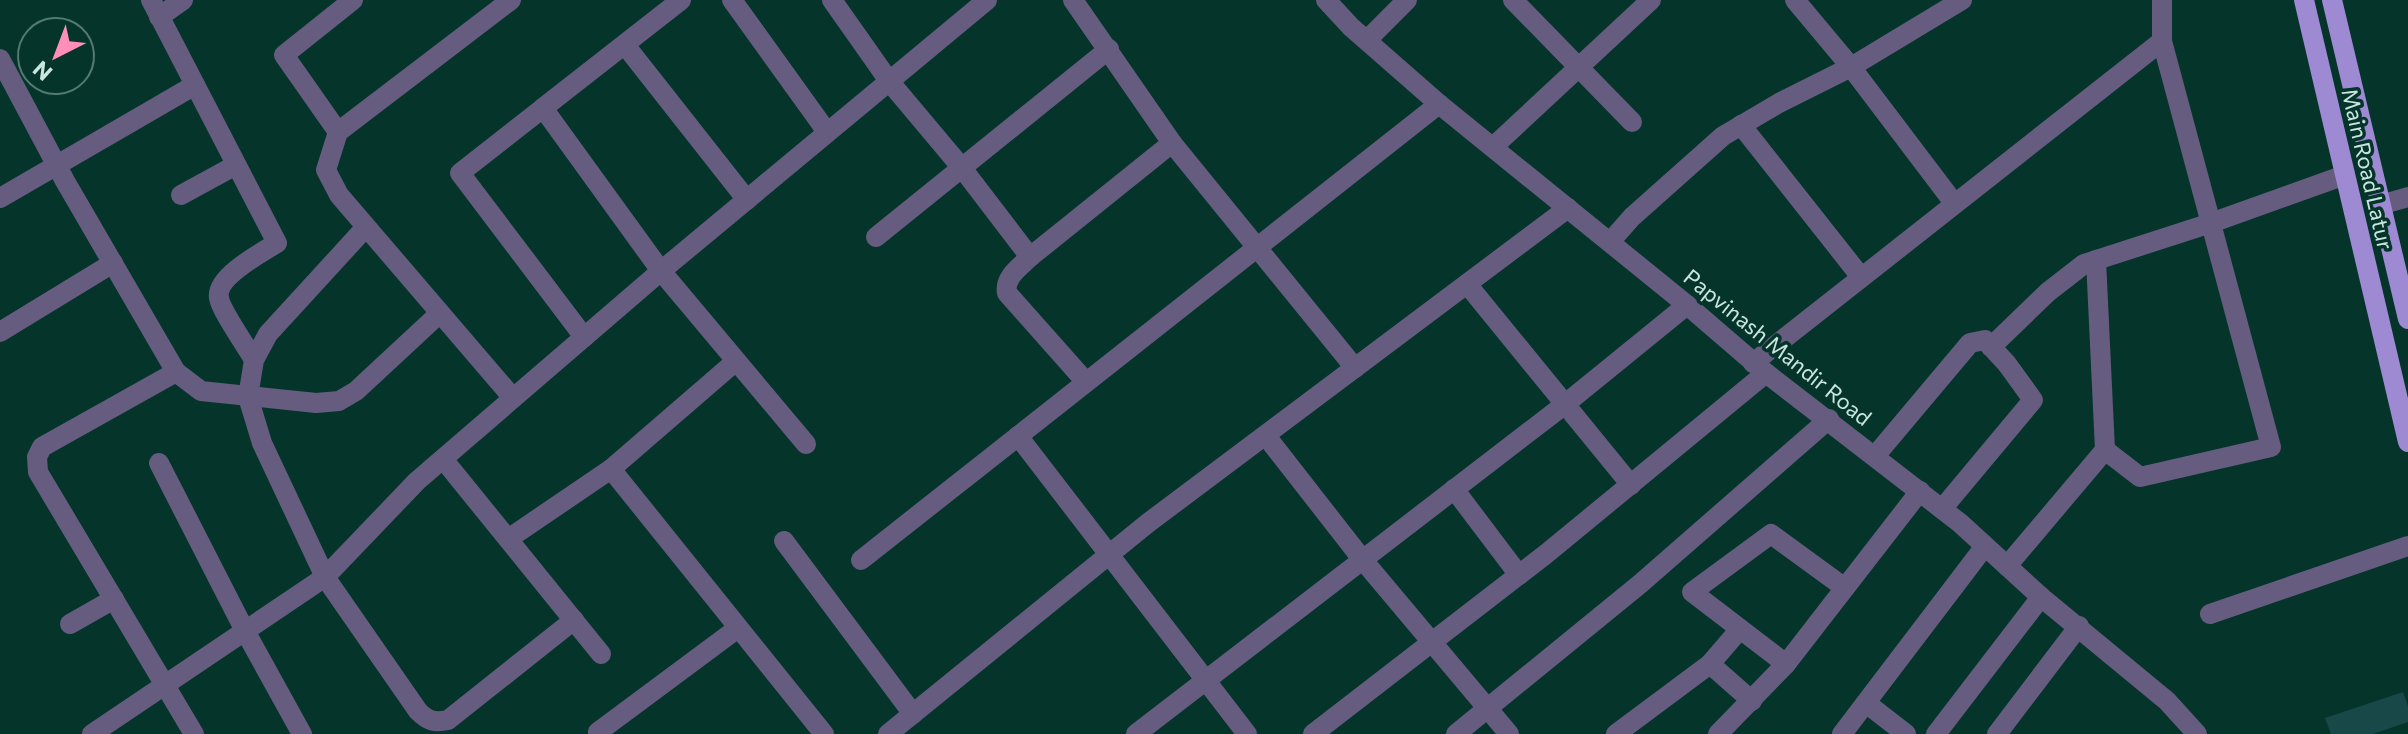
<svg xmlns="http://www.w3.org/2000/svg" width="2408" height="734" viewBox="0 0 2408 734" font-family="Commissioner,sans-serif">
  <rect width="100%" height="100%" fill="#05342b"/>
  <path fill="#194849" d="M2403 692 2408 706V722L2373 734H2331L2325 718Z"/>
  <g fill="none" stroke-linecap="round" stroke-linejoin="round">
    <g stroke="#655c7f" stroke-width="20">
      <path d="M151 0 277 243C261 253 215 277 219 298 221 311 247 347 254 360"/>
      <path d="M511 0 338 132 326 170 339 195 513 398"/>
      <path d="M681 0 543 108 661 271 806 444"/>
      <path d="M732 0 827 132"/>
      <path d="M832 0 889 81 962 168 1030 257 1172 143 1073 0"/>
      <path d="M1326 0 1351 27 1439 104 1687 305 1766 373 1960 523 2041 597 2167 701 2197 734"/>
      <path d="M1513 0 1632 122"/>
      <path d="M1795 0 1851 67 1954 203"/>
      <path d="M159 17 183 0"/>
      <path d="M1367 40 1407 0"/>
      <path d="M625 45 747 200"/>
      <path d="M0 59 65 181 176 372 42 447 37 457 38 472 194 734"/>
      <path d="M543 108 460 173 584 337"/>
      <path d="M1741 125 1861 277"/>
      <path d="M338 132 284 55 353 0"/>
      <path d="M1172 143 1355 368"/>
      <path d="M1493 147 1651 0"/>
      <path d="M181 195 236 165"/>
      <path d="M0 198 195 85"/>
      <path d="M2380 205 2408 197"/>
      <path d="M366 227 268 334 254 360 248 397 262 443 325 577 418 711C428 721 434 723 448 720L574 620"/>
      <path d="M876 237 1109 49"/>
      <path d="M1610 242 1632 217 1723 136 1779 103 1851 67 1962 0"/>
      <path d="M1030 257C1020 267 1004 277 1007 293L1086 382"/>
      <path d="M1467 284 1631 485"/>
      <path d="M0 332 113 263"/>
      <path d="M1991 347 2048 292 2084 264 2211 223 2345 175"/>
      <path d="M1753 363 2162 41"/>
      <path d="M176 372 201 391 316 403 339 401 356 391 440 313"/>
      <path d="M1018 436 1247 734"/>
      <path d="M1266 436 1362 559 1509 734"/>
      <path d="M2105 450 2140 477 2271 447 2162 41V0"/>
      <path d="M1875 456 1970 343 1985 340 2007 364 2033 400 1942 509"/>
      <path d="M443 459 601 654"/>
      <path d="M159 463 245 631 302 734"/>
      <path d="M611 469 824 734"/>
      <path d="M1454 489 1519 575"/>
      <path d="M508 539 611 469 736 361"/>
      <path d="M784 541 913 714"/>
      <path d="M861 560 1439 104"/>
      <path d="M2007 566 2105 450 2096 260"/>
      <path d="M1845 588 1771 534 1692 592 1786 664 1920 491"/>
      <path d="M2210 614 2408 546"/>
      <path d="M70 624 114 599"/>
      <path d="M1740 629 1710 664 1752 701"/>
      <path d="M1866 703 1906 734"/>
      <path d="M92 734 325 577 417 481 661 271 987 0"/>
      <path d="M599 734 598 732 738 628"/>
      <path d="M888 734 1148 523 1568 208"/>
      <path d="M1136 734 1564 405 1687 305"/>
      <path d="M1313 734 1546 554 1766 373"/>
      <path d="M1456 734 1640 584 1829 419"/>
      <path d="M1616 734 1710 664"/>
      <path d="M1718 734 1786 664"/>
      <path d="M1842 734 1985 546"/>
      <path d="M1936 734 2041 597"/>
      <path d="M1997 734 2079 626"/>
    </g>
    <g stroke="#9e8ad2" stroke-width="20">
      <path d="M2304 0 2408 442"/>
      <path d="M2332 0 2408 319"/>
    </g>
  </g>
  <g text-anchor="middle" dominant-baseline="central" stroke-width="7" stroke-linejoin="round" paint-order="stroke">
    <g font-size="22" fill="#cae6de" stroke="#05342b">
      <text transform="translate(2368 169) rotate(77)">Main Road Latur</text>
      <text transform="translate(1778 347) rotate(39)">Papvinash Mandir Road</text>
    </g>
  </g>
  <g transform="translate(56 56) rotate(222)"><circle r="38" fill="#05342b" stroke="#547b73" stroke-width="2"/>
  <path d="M0-6L14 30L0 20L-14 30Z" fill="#ff8eba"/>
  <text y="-12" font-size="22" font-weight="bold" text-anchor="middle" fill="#cae6de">N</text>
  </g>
</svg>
